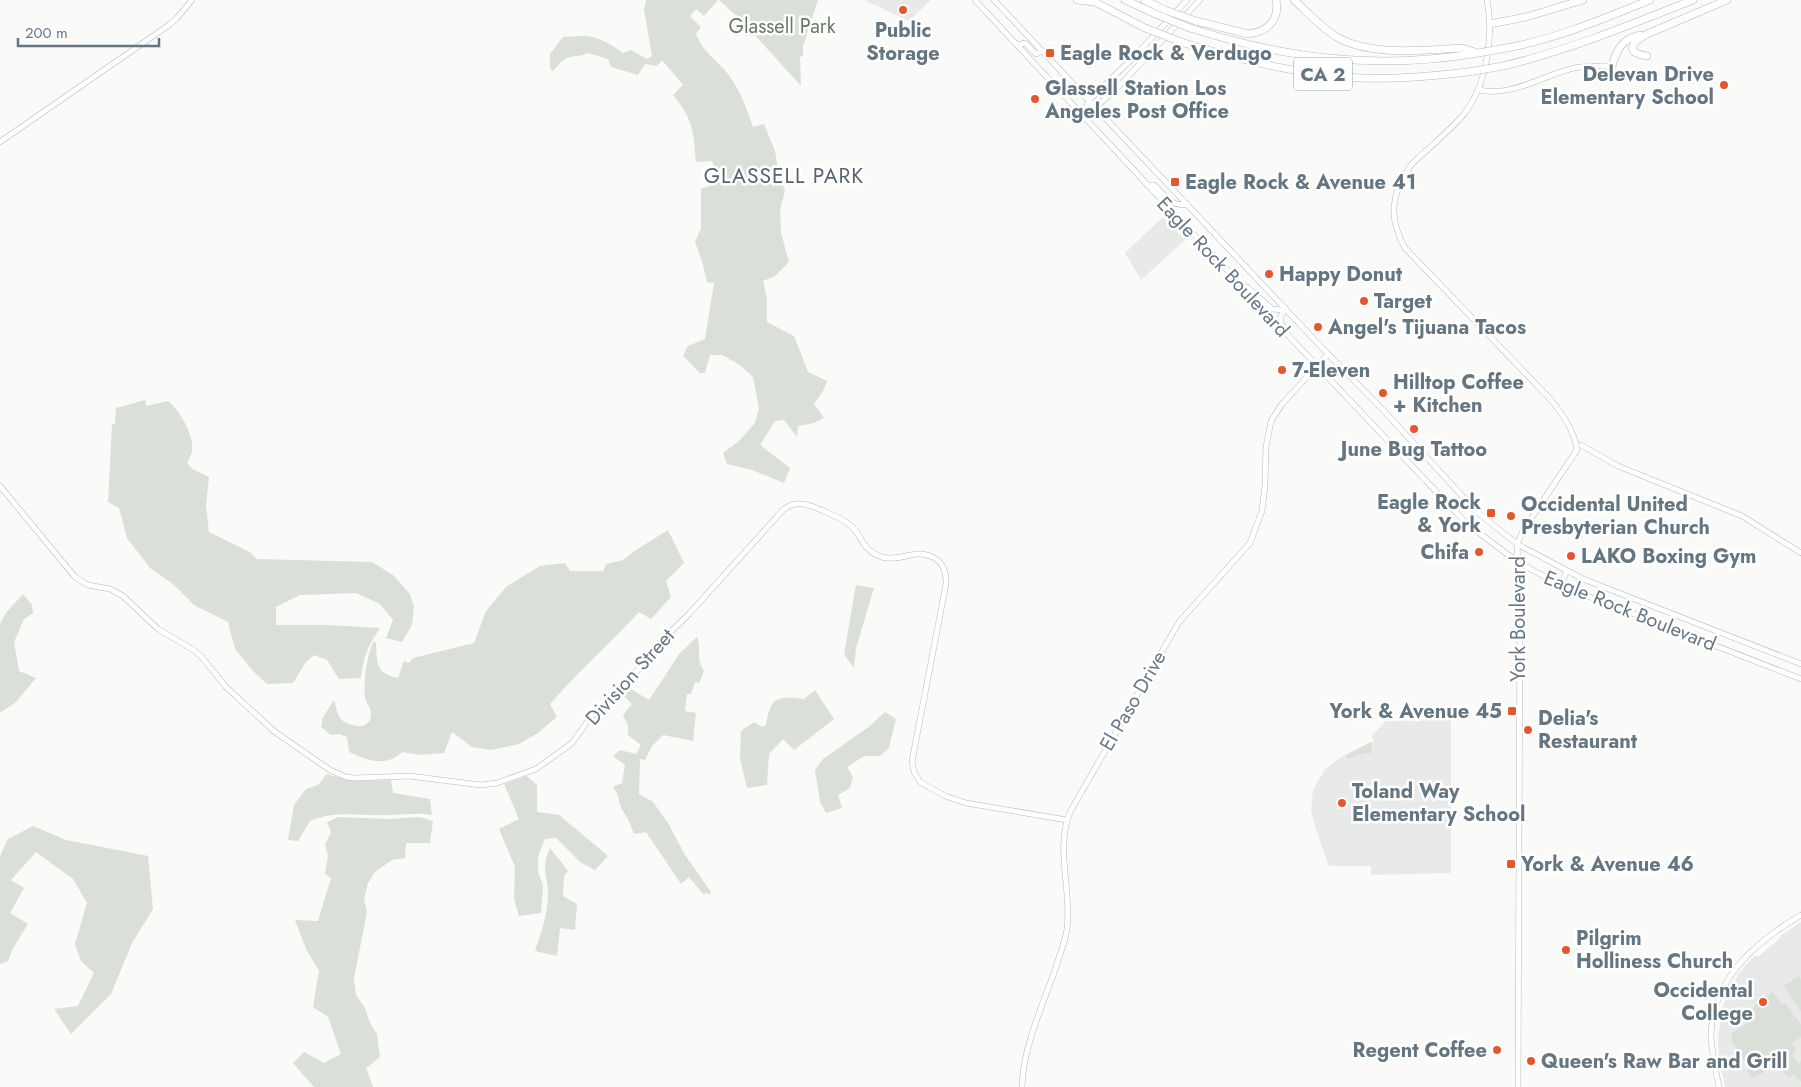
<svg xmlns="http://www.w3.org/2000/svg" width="1801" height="1087" viewBox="0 0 1801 1087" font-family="Jost,sans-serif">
  <rect width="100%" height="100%" fill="#fafaf8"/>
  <g fill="#e8e9e9">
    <path d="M864 0H931L909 21Z"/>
    <path d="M1163 217 1185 240 1141 280 1125 253Z"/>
    <path d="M1451 720V873L1371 875V866H1329L1315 827 1311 810 1313 790 1325 769 1340 758 1374 741 1372 736 1386 721Z"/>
    <path d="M1801 922V1087H1725L1719 1060 1718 1040 1722 1009 1727 995 1739 973 1754 956H1759L1779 939 1781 935Z"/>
  </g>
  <g fill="#dadfd7">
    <path d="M646 0H718L704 16 696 9 690 16 701 27 696 34C702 51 717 60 728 74 740 90 747 109 753 127L764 124 775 151 779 175 785 191 780 210 781 233 789 262 775 276 763 281 767 299V322L794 336 808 372 827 381 823 391 814 404 824 418 814 423 798 426 797 437 784 420 775 421 760 445 790 468 784 483 752 470 727 464 723 453 739 441 755 423 759 408 753 377 740 365 722 355H710L705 373H700L683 356 688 346 705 339 714 283 707 282 702 261 695 242 701 228V189L720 182 712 161 696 162C693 130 694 121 673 95L683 85 662 60 657 66 645 64 638 75 611 67 608 59 588 53C580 57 578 55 570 57 563 58 558 66 553 71L550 68V54L563 37C571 37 580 35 587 36 601 38 612 45 623 53L631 50 647 59 652 56 644 10Z"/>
    <path d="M719 0H818L803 46V56L800 57 801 86 742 21Z"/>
    <path d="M145 400 146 406 168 401C180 410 195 437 192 452 191 455 189 459 187 463L192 469 209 477 206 505 209 532 250 552 257 559 372 562 393 575 410 594 414 607 412 625 402 642 386 638 393 620 380 604 356 593 300 595 276 607V625H328L380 628C367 648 364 655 361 678L339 679 327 660 314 655 306 662 293 683 267 684 254 672 235 649 228 622 194 605 174 585 150 568 127 538 119 508 108 502 112 424H115L116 408Z"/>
    <path d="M668 530 684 563 666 581 671 597 651 619 639 612C610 643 578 672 550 704L557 717 538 733 519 744 491 750 472 747 452 732 444 753 420 755 402 752C387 767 367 761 349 752L347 737 339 734 331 735 321 727 323 717 334 700C336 707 337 716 343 721 351 726 369 731 371 716 372 709 367 704 365 698 363 685 367 652 374 641L376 643C377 663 375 673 398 678L404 661 409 663 413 658 474 643 486 611 507 586 540 566 565 563 570 571H603L606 564 623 560 636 550Z"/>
    <path d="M856 585 874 588 856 648 854 668 844 654Z"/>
    <path d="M23 594 32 605 33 613 24 619 14 642 19 671 36 678 16 702 0 713V624L5 614Z"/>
    <path d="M697 637C702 653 695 656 704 671L699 683 695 682 691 694H687L685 711 696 713 693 741 663 735 652 746 645 760 640 759 639 794 653 802 668 823 685 855 711 892 709 895 706 892 704 895 689 877 681 884 646 832 634 834 628 819 621 808 617 793 613 787 622 783 625 765 613 756 620 750 636 754 641 745 628 735V725L623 715 632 704 622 694 629 688 649 700 680 653Z"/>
    <path d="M815 690 834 719 794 750 783 739 769 754 767 785 747 788 740 759 741 731 754 722 762 727 766 725C771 696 777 696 804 699Z"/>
    <path d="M885 712 896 719 889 748 880 756H864L847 767 853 777 850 788 838 795 842 808 826 813 820 802 815 770 823 759 870 726Z"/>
    <path d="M1371 742 1372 753H1365L1347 759 1346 755Z"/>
    <path d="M327 774C349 782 368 781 391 780L393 793 430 799 432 815C416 812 400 815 384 815 358 816 335 810 310 821L298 841 288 840 294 805 306 789 318 785Z"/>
    <path d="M527 776 537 785V812L559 815 608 856 595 870 580 862 556 838 545 839 538 856V872L543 885 541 913 519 916 514 899 515 867 499 829 519 819 504 784Z"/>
    <path d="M338 817 389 819 420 817 433 821 430 843H406L405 858 392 860 375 872 368 883 364 899 367 912 354 978 356 995 365 1008 370 1023 377 1034 380 1057 366 1068 373 1087H314L293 1063 304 1052 324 1063 341 1054 328 1017 313 1007 319 971 306 949 295 920 318 921 331 878 325 874 328 856 325 844 331 832 327 822Z"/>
    <path d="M33 826 66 840 148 856 153 909 132 943 111 994 71 1034 54 1009 78 1006 94 973 81 961 75 944 87 903 73 879 36 852 11 880 24 888 10 913 28 924 13 948 8 961 0 964V856L8 839Z"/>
    <path d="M550 848 568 871 564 876 563 896 577 904 575 930 560 928 557 956 535 951C541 932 548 914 548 894 548 874 540 869 550 848Z"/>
    <path d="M1799 976 1801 979V1012L1784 986Z"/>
    <path d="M1773 992 1782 1005 1785 1003 1801 1025V1037L1792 1043 1796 1050 1792 1055 1798 1063 1801 1061V1081L1794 1075 1788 1078 1778 1063 1753 1079 1747 1071 1749 1068 1731 1040 1732 1033 1747 1023 1753 1008 1760 1000Z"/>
  </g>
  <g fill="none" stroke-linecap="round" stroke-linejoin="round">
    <defs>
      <g id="secondary">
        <path d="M975 0 1285 332 1466 523 1519 563 1567 588 1801 679"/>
        <path d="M994 0 1328 354 1384 411 1476 511 1517 544 1583 579 1801 664"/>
        <path d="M1487 0C1494 35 1487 85 1464 114 1449 132 1428 148 1411 165 1391 193 1388 218 1405 248L1551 400C1563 415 1574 430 1577 450L1524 529 1517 544 1520 607 1518 1087"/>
        <path d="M1018 45 1025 43 1036 54 1043 51"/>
        <path d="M1478 90C1513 97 1541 76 1574 68 1586 65 1600 66 1612 66"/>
        <path d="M1083 114 1096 107 1119 86 1200 0"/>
        <path d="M1083 114 1089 100 1134 57 1187 0"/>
        <path d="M0 142 169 25 177 18 192 0"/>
        <path d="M1147 185H1154C1164 194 1172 208 1187 204"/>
        <path d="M1247 287 1272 309 1283 310 1285 308"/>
        <path d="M1283 328 1280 319 1285 308"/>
        <path d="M1581 445 1618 466 1742 516 1801 553"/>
        <path d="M0 486 75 577 88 585 110 589 123 596 158 629 192 649 201 656 225 686 275 732 330 770 346 777 355 778 409 776 481 785 497 783 536 769 572 743 590 718 628 683 653 649 689 614 783 510C788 506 794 503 801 504 811 504 841 518 850 525 863 536 861 550 882 557 899 562 915 549 930 556 942 560 947 572 946 584L912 761 914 772 920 782 945 796 966 803 1067 820"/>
        <path d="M1561 585 1566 572"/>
        <path d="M1022 1087C1023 1047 1042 1007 1055 970 1059 956 1065 943 1067 929 1072 890 1055 850 1070 812L1179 622 1250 543 1262 511 1265 485 1266 447 1271 421 1282 404 1328 354"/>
        <path d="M1719 1087C1716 1071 1712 1054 1711 1038 1711 980 1755 942 1801 915"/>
      </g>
      <g id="highway">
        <path d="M1077 0 1094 2"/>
        <path d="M1091 0 1145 28"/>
        <path d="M1125 0 1158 15"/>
        <path d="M1144 0 1165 10"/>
        <path d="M1294 0C1307 12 1320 26 1335 36 1370 57 1423 50 1462 48L1475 52"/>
        <path d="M1196 21 1248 34C1267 32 1280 20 1276 0"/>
        <path d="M1490 24 1526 17 1583 0"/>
        <path d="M1190 28C1287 59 1377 70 1478 53"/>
        <path d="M1181 42C1232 58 1281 70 1334 76 1379 81 1424 77 1468 72"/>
        <path d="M1506 48C1556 39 1603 19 1650 0"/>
        <path d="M1647 56C1623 52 1633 42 1647 34L1727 0"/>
        <path d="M1503 66C1569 50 1630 25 1693 0"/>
        <path d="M1612 66C1617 49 1622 39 1640 35"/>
      </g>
    </defs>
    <use href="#secondary" stroke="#b3babf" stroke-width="6"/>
    <use href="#highway" stroke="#b4b9bd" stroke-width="8"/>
    <use href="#secondary" stroke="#fff" stroke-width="5"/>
    <use href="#highway" stroke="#fff" stroke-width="7"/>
    <defs>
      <g id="highway-bridge">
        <path d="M1165 10 1196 21"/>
        <path d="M1158 15 1190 28"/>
        <path d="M1145 28 1181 42"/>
        <path d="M1478 53 1506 48"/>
        <path d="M1468 72 1503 66"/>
      </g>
    </defs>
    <use href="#highway-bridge" stroke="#b4b9bd" stroke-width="8" stroke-linecap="butt"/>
    <use href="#highway-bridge" stroke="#fff" stroke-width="7"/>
  </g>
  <g fill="#e4572e" stroke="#fff" stroke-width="2">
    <circle cx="903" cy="10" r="5"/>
    <rect x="1045" y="48" width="10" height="10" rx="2.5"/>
    <circle cx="1724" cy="85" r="5"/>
    <circle cx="1035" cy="99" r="5"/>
    <rect x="1170" y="177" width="10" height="10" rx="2.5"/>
    <circle cx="1269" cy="274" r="5"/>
    <circle cx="1364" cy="301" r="5"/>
    <circle cx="1318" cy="327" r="5"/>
    <circle cx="1282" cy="370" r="5"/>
    <circle cx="1383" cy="393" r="5"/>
    <circle cx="1414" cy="429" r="5"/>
    <rect x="1486" y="508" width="10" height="10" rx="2.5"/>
    <circle cx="1511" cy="516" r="5"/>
    <circle cx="1479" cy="552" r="5"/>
    <circle cx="1571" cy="556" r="5"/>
    <rect x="1507" y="706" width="10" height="10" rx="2.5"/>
    <circle cx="1528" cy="730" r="5"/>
    <circle cx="1342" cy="803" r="5"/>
    <rect x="1506" y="859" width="10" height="10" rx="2.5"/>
    <circle cx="1566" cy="950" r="5"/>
    <circle cx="1763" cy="1002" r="5"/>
    <circle cx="1497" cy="1050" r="5"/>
    <circle cx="1531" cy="1061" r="5"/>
  </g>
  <g text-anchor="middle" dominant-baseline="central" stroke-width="5" stroke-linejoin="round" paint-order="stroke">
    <rect fill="#fff" stroke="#939fa8" stroke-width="1" x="1294" y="57.5" width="58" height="33" rx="4"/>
    <g font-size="19" font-weight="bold" fill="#657683">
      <text x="1323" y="74">CA 2</text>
    </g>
    <g font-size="20" fill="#687a64" stroke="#fff">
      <text x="782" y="26">Glassell Park</text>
    </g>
    <g font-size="20" font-weight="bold" fill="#657683" stroke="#fff" text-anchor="start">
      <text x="903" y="30" text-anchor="middle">Public<tspan x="903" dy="23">Storage</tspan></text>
      <text x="1060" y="53">Eagle Rock &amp; Verdugo</text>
      <text x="1714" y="74" text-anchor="end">Delevan Drive<tspan x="1714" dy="23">Elementary School</tspan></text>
      <text x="1045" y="88">Glassell Station Los<tspan x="1045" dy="23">Angeles Post Office</tspan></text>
      <text x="1185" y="182">Eagle Rock &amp; Avenue 41</text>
      <text x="1279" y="274">Happy Donut</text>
      <text x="1374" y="301">Target</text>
      <text x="1328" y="327">Angel's Tijuana Tacos</text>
      <text x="1292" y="370">7-Eleven</text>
      <text x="1393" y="382">Hilltop Coffee<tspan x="1393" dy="23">+ Kitchen</tspan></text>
      <text x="1414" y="449" text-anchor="middle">June Bug Tattoo</text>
      <text x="1481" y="502" text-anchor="end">Eagle Rock<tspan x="1481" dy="23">&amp; York</tspan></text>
      <text x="1521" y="504">Occidental United<tspan x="1521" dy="23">Presbyterian Church</tspan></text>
      <text x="1469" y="552" text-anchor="end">Chifa</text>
      <text x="1581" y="556">LAKO Boxing Gym</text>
      <text x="1502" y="711" text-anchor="end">York &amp; Avenue 45</text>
      <text x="1538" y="718">Delia's<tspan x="1538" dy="23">Restaurant</tspan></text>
      <text x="1352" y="791">Toland Way<tspan x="1352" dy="23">Elementary School</tspan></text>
      <text x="1521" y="864">York &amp; Avenue 46</text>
      <text x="1576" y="938">Pilgrim<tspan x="1576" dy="23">Holliness Church</tspan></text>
      <text x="1753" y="990" text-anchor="end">Occidental<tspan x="1753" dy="23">College</tspan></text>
      <text x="1487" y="1050" text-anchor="end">Regent Coffee</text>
      <text x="1541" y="1061">Queen's Raw Bar and Grill</text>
    </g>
    <g font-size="20" fill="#657683" stroke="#fff">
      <text transform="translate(1223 267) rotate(47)">Eagle Rock Boulevard</text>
      <text transform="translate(1630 611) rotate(22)">Eagle Rock Boulevard</text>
      <text transform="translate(1518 619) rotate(-90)">York Boulevard</text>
      <text transform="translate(630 677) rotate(-48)">Division Street</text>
      <text transform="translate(1133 701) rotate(-60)">El Paso Drive</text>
    </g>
    <g font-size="21" letter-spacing="1" fill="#57646e" stroke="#fff">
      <text x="784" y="176">GLASSELL PARK</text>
    </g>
  </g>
  <path d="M18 38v8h141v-8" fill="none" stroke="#657683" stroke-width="2.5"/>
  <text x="25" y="38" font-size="15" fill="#657683" stroke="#ffffff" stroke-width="4" paint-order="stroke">200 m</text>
</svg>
